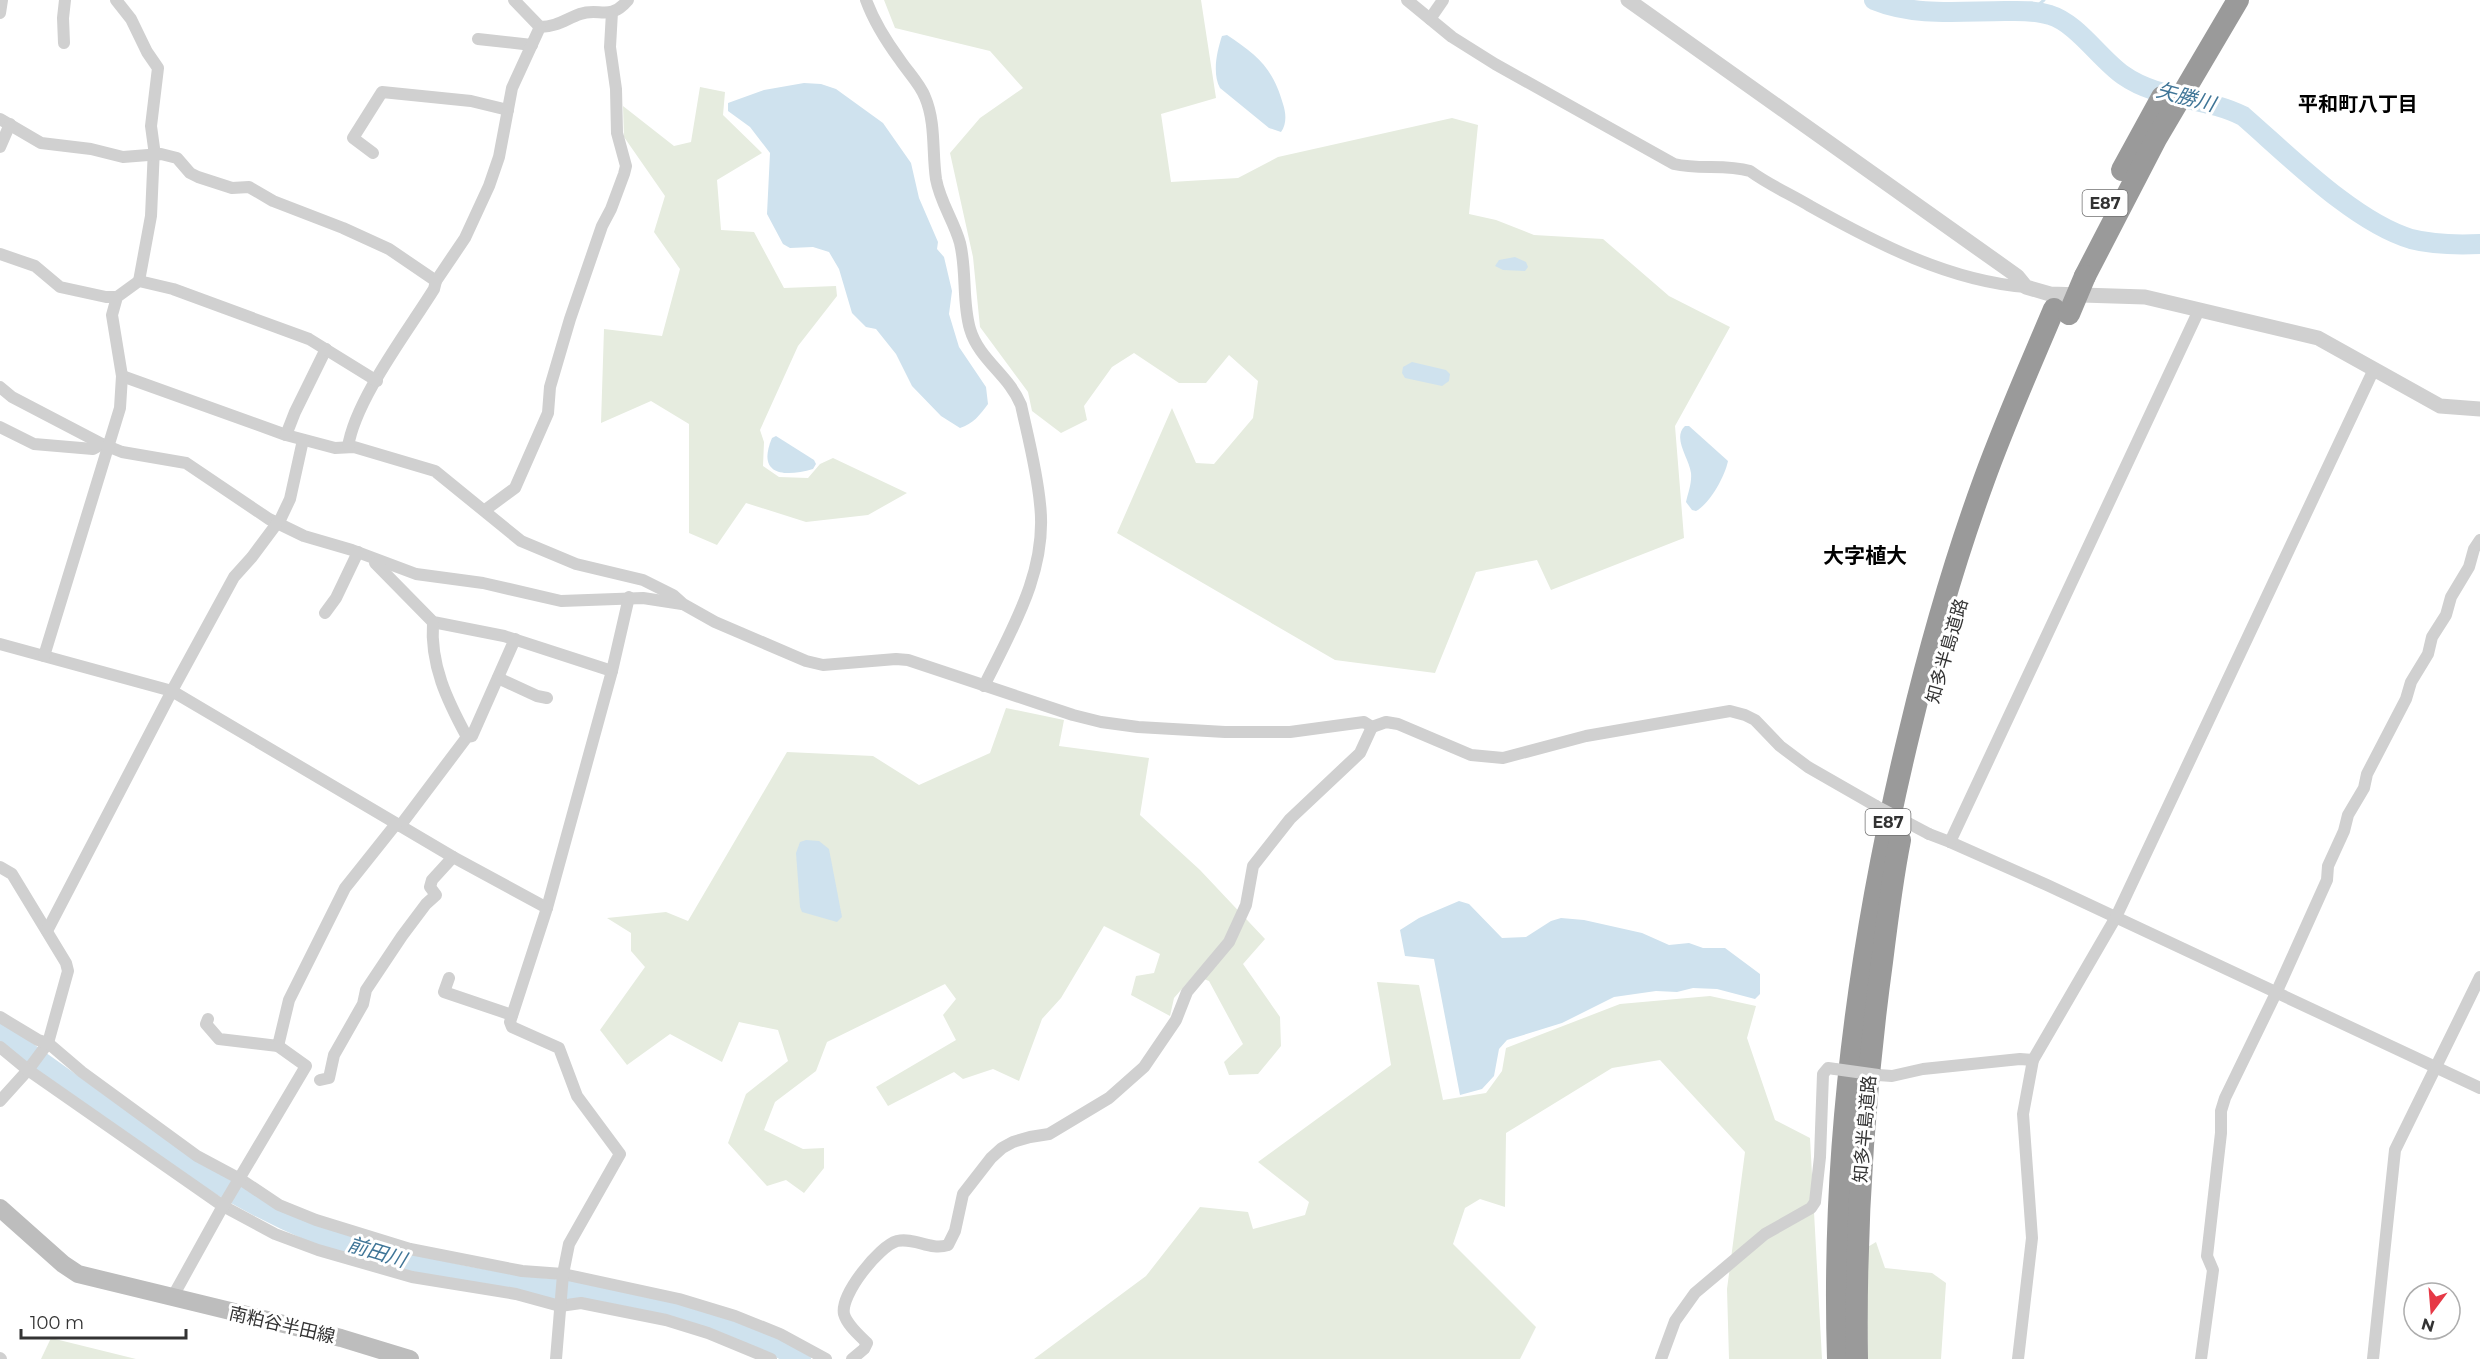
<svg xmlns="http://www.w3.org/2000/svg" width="2480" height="1359" viewBox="0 0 2480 1359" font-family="Montserrat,'Noto Sans JP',sans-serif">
  <rect width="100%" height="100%" fill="#fff"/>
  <g fill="#e6ecdf">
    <path d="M884 0H1201L1216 98 1161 114 1171 182 1238 178 1278 157 1452 118 1478 125 1469 214 1496 220 1534 235 1603 239 1669 296 1730 327 1675 426 1684 538 1551 590 1537 560 1476 572 1435 673 1335 660 1117 533 1172 408 1196 463 1214 464 1253 418 1258 381 1229 355 1206 383H1179L1134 353 1112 367 1084 406 1087 420 1061 433 1032 411 1028 392 980 327 973 257 950 153 980 118 1023 88 990 51 895 28Z"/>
    <path d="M700 87 725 92 723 115 762 153 717 180 721 230 754 232 784 288 836 286 837 296 798 346 760 430 764 442 763 466 779 477 808 478 820 464 833 458 907 493 868 515 806 522 746 503 717 545 689 533V424L651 401 601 423 604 329 662 336 680 269 654 232 665 196 624 137 623 106 674 146 691 142Z"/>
    <path d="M1006 708 1064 720 1059 746 1149 758 1140 815 1200 870 1265 939 1243 964 1280 1017 1281 1046 1258 1074 1229 1075 1224 1062 1243 1044 1209 981 1194 975 1174 998 1170 1016 1131 995 1136 976 1154 973 1160 954 1104 926 1061 998 1042 1019 1019 1081 993 1069 963 1079 954 1072 888 1106 876 1087 956 1040 943 1015 956 999 945 984 827 1042 816 1071 775 1102 764 1130 803 1149 824 1148V1168L804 1193 786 1180 767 1186 728 1143 746 1094 788 1061 778 1030 739 1022 722 1062 670 1034 627 1065 600 1030 645 967 631 951V933L607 918 666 912 688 921 787 752 873 756 919 785 990 753Z"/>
    <path d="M1377 982 1419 985 1443 1100 1486 1093 1502 1071 1506 1048 1620 1004 1710 996 1756 1006 1747 1038 1775 1120 1810 1138 1822 1359H1729L1727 1289 1745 1152 1660 1060 1612 1068 1506 1133 1505 1207 1480 1199 1465 1208 1453 1244 1536 1327 1520 1359H1034L1146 1276 1200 1207 1248 1212 1253 1229 1305 1215 1309 1202 1258 1162 1391 1065Z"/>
    <path d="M1876 1242 1885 1268 1932 1273 1946 1283 1941 1359H1868L1866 1248Z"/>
    <path d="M51 1338 136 1359H41Z"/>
  </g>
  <g fill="#cfe2ee">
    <path d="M1227 35C1257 55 1273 68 1283 104 1286 113 1287 124 1281 132L1269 128 1220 88C1212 73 1217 51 1222 36Z"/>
    <path d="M804 83 821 84 836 89 883 123 911 163 919 198 938 242 937 249 944 257 952 291 949 314 959 347 986 387 988 404C980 415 973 424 960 428L941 416 912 386 896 354 876 329 866 327 852 313 839 269 829 252 813 247 790 248 783 244 767 214 770 153 750 127 728 111V103L764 90Z"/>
    <path d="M1515 257 1526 262 1528 267 1525 271 1503 270 1495 266 1499 260Z"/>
    <path d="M1412 362 1446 370 1450 374 1449 381 1442 386 1405 378 1402 373 1403 367Z"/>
    <path d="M1685 426H1689L1728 461C1725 476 1710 504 1696 511L1692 510 1686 502C1688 493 1692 483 1691 473 1689 458 1672 438 1685 426Z"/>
    <path d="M776 436 814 460 816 464 813 469C785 477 756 476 772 438Z"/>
    <path d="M806 840 819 841 829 849 842 917 837 922 802 912 800 907 796 853 800 842Z"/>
    <path d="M1459 901 1469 904 1502 938 1526 937 1551 921 1561 918 1584 920 1642 933 1669 945 1689 943 1703 948H1725L1760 974V994L1755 999 1717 989 1693 988 1677 992 1656 991 1614 997 1562 1023 1507 1040 1499 1049 1494 1076 1482 1089 1460 1095 1434 959 1405 956 1400 930 1419 918Z"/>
  </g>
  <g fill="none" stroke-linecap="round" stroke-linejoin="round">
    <path stroke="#cfe2ee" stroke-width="3" d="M2031 11 2044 0"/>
    <g stroke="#cfe2ee" stroke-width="20">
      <path d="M1874 0C1915 17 1962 11 2005 11 2019 11 2035 10 2050 15 2077 23 2100 59 2123 75 2158 100 2206 97 2243 116 2288 155 2354 222 2411 239 2434 245 2457 245 2480 244"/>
      <path d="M0 1033C116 1111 223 1207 359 1249 414 1266 474 1279 532 1287 555 1290 580 1290 604 1294 671 1306 741 1326 801 1359"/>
    </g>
    <g stroke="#d0d0d0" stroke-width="12">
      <path d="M116 0 131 19 147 52 158 68 151 126 154 148 151 216 139 281"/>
      <path d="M514 0 540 27"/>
      <path d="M866 0C874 22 886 41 900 60 908 72 920 84 925 97 936 123 932 152 936 179 940 202 954 221 960 243 967 272 962 302 970 329 979 360 1009 375 1021 405 1028 437 1037 471 1040 504 1048 570 1012 629 984 686"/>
      <path d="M1407 0 1452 37 1495 64 1674 164C1699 170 1725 164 1750 171 1769 185 1790 194 1810 206 1876 243 1949 281 2026 287"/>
      <path d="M0 13 2 0"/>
      <path d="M1430 19 1443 0"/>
      <path d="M540 27C556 27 566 19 580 14 600 7 609 22 628 0"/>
      <path d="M478 39 532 45"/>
      <path d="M64 43 63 18 65 0"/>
      <path d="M0 119 41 143 91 149 123 157 161 154 177 158 190 173 198 177 232 188 249 187 273 201 343 228 389 249 436 281"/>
      <path d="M0 147 10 124"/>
      <path d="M373 153 353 138 382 92 471 101 508 110"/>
      <path d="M0 254 35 266 60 287 106 297H117"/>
      <path d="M122 376 286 435 335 448 354 447 435 471 521 541 576 564 643 580 673 595 683 604 715 622 806 661 823 665 896 659 908 660 1073 715 1101 722 1138 727 1225 732H1290L1364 722 1372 727 1360 753 1290 819 1253 866 1246 905 1229 942 1187 992 1176 1020 1144 1067 1109 1098 1049 1134 1030 1137 1013 1142 1002 1148 991 1158 963 1194 955 1231 948 1245C930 1251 915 1237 897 1241 879 1246 840 1295 844 1314 847 1325 859 1335 867 1343L864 1349 852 1359"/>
      <path d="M0 387 12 397 102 444 122 452 186 463 269 519 304 536 352 550 416 574 483 583 561 601 643 598 682 604"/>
      <path d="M0 427 34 444 93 449 102 444"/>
      <path d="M286 435 295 412 326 349"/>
      <path d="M348 447C355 400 408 331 434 289L436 281 465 238 489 186 499 157 512 88 540 27"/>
      <path d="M485 510 515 488 548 413 550 387 570 319 602 226 611 209 624 174 626 166 617 133 616 89 610 47 612 12"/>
      <path d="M375 563 433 622 504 636 612 671"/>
      <path d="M325 613 336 598 358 552"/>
      <path d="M433 622C430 665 447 700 467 737"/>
      <path d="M0 644 172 691 453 857 432 880 430 887 436 895 426 904 402 936 366 990 363 1004 334 1055 329 1078 320 1080"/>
      <path d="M44 656 120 408 122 376 112 315 117 297 139 281 173 289 309 339 377 381"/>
      <path d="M498 678 537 696 547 698"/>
      <path d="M1372 727 1386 722 1398 724 1471 755 1503 758 1586 736 1730 711 1745 715 1755 720 1780 746 1808 767 1876 806"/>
      <path d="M400 826 467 737 472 736 515 639"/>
      <path d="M1929 834 1950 842 2047 885 2480 1088"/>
      <path d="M1950 842 2199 310"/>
      <path d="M453 857 547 908"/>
      <path d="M0 867 12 874 66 963 68 971 48 1043 28 1070 0 1101"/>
      <path d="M47 931 174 687 234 577 252 557 281 518 290 499 303 440"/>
      <path d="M449 978 444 992 512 1015"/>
      <path d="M0 1017 38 1040 48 1043 82 1072 197 1156 240 1179 279 1205 316 1220 410 1249 522 1271 563 1274 679 1299 735 1316 780 1334 826 1359"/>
      <path d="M208 1019 206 1024 219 1039 278 1046 289 1000 345 888 396 824"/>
      <path d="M0 1047 28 1070 223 1206 275 1234 318 1250 412 1277 516 1294 560 1306 581 1303 666 1320 708 1333 771 1359"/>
      <path d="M1878 1075 1892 1076 1923 1069 2020 1059 2033 1060"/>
      <path d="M172 1298 223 1206 306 1066 278 1046"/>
      <path d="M0 1358 1 1359"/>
      <path d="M556 1359 563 1274 569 1244 620 1154 577 1096 559 1048 512 1027 510 1022 547 908 612 671 629 597"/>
      <path d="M1661 1359 1675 1321 1695 1293 1765 1234 1811 1208 1815 1202 1820 1157 1823 1074 1828 1068 1835 1069"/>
      <path d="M2018 1359 2032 1238 2023 1114 2033 1060 2116 917 2374 369"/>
      <path d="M2201 1359 2213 1270 2207 1256 2221 1133V1111L2225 1098 2277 991 2327 880 2328 866 2344 831 2348 815 2364 788 2367 774 2406 699 2411 682 2428 654 2432 637 2446 615 2451 597 2469 567 2474 549 2480 540"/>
      <path d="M2373 1359 2395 1150 2480 977"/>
    </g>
    <path stroke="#d0d0d0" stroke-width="15" d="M1628 0 2017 276 2026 287 2050 294 2145 297 2318 338 2440 406 2480 409"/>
    <path stroke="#bdbdbd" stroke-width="18" d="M0 1208 63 1264 78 1274 341 1338 410 1359"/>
    <g stroke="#9a9a9a" stroke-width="22">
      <path d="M2122 170 2162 97"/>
      <path d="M2085 276 2156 139 2238 0"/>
      <path d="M1838 1359C1831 1147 1860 935 1910 730 1930 646 1954 562 1984 480 2005 422 2030 366 2054 309"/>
      <path d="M1857 1359C1855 1226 1864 1094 1882 962 1887 921 1892 880 1900 840"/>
    </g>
    <g stroke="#d0d0d0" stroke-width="12">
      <path d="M1876 806 1929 834"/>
      <path d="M1835 1069 1878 1075"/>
    </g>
    <path stroke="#9a9a9a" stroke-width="22" d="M2069 314 2085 276"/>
  </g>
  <g text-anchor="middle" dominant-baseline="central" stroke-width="6" stroke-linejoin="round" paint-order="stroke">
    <g fill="#fff" stroke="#707070" stroke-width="1.5">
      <rect x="2082.5" y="190" width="45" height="26" rx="4.5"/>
      <rect x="1865.5" y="809" width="45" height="26" rx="4.5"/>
    </g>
    <g font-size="16" font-weight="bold" fill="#333">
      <text x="2105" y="203">E87</text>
      <text x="1888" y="822">E87</text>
    </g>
    <g font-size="18" fill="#333" stroke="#fff">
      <text transform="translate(1947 651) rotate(-74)">知多半島道路</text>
      <text transform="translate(1865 1129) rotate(-85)">知多半島道路</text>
      <text transform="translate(282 1325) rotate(13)">南粕谷半田線</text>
    </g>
    <g font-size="20" font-style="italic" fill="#3f7597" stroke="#fff">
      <text transform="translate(2186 97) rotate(15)">矢勝川</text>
      <text transform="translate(377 1252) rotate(17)">前田川</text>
    </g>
    <g font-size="20" font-weight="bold" fill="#000" stroke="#fff">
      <text x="2358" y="104">平和町八丁目</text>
    </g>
    <g font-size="21" font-weight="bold" fill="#000" stroke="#fff">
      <text x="1865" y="555">大字植大</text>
    </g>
  </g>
  <g transform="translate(2432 1311) rotate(196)"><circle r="28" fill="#ffffff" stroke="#adadad" stroke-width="1.5"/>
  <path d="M0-4.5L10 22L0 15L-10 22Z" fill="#e63946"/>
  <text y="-9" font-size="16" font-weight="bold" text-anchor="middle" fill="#333333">N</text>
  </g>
  <path d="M21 1329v9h165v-9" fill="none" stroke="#333333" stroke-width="3"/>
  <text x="30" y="1329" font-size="18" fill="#333333" stroke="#ffffff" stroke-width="4.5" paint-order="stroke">100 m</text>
</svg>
